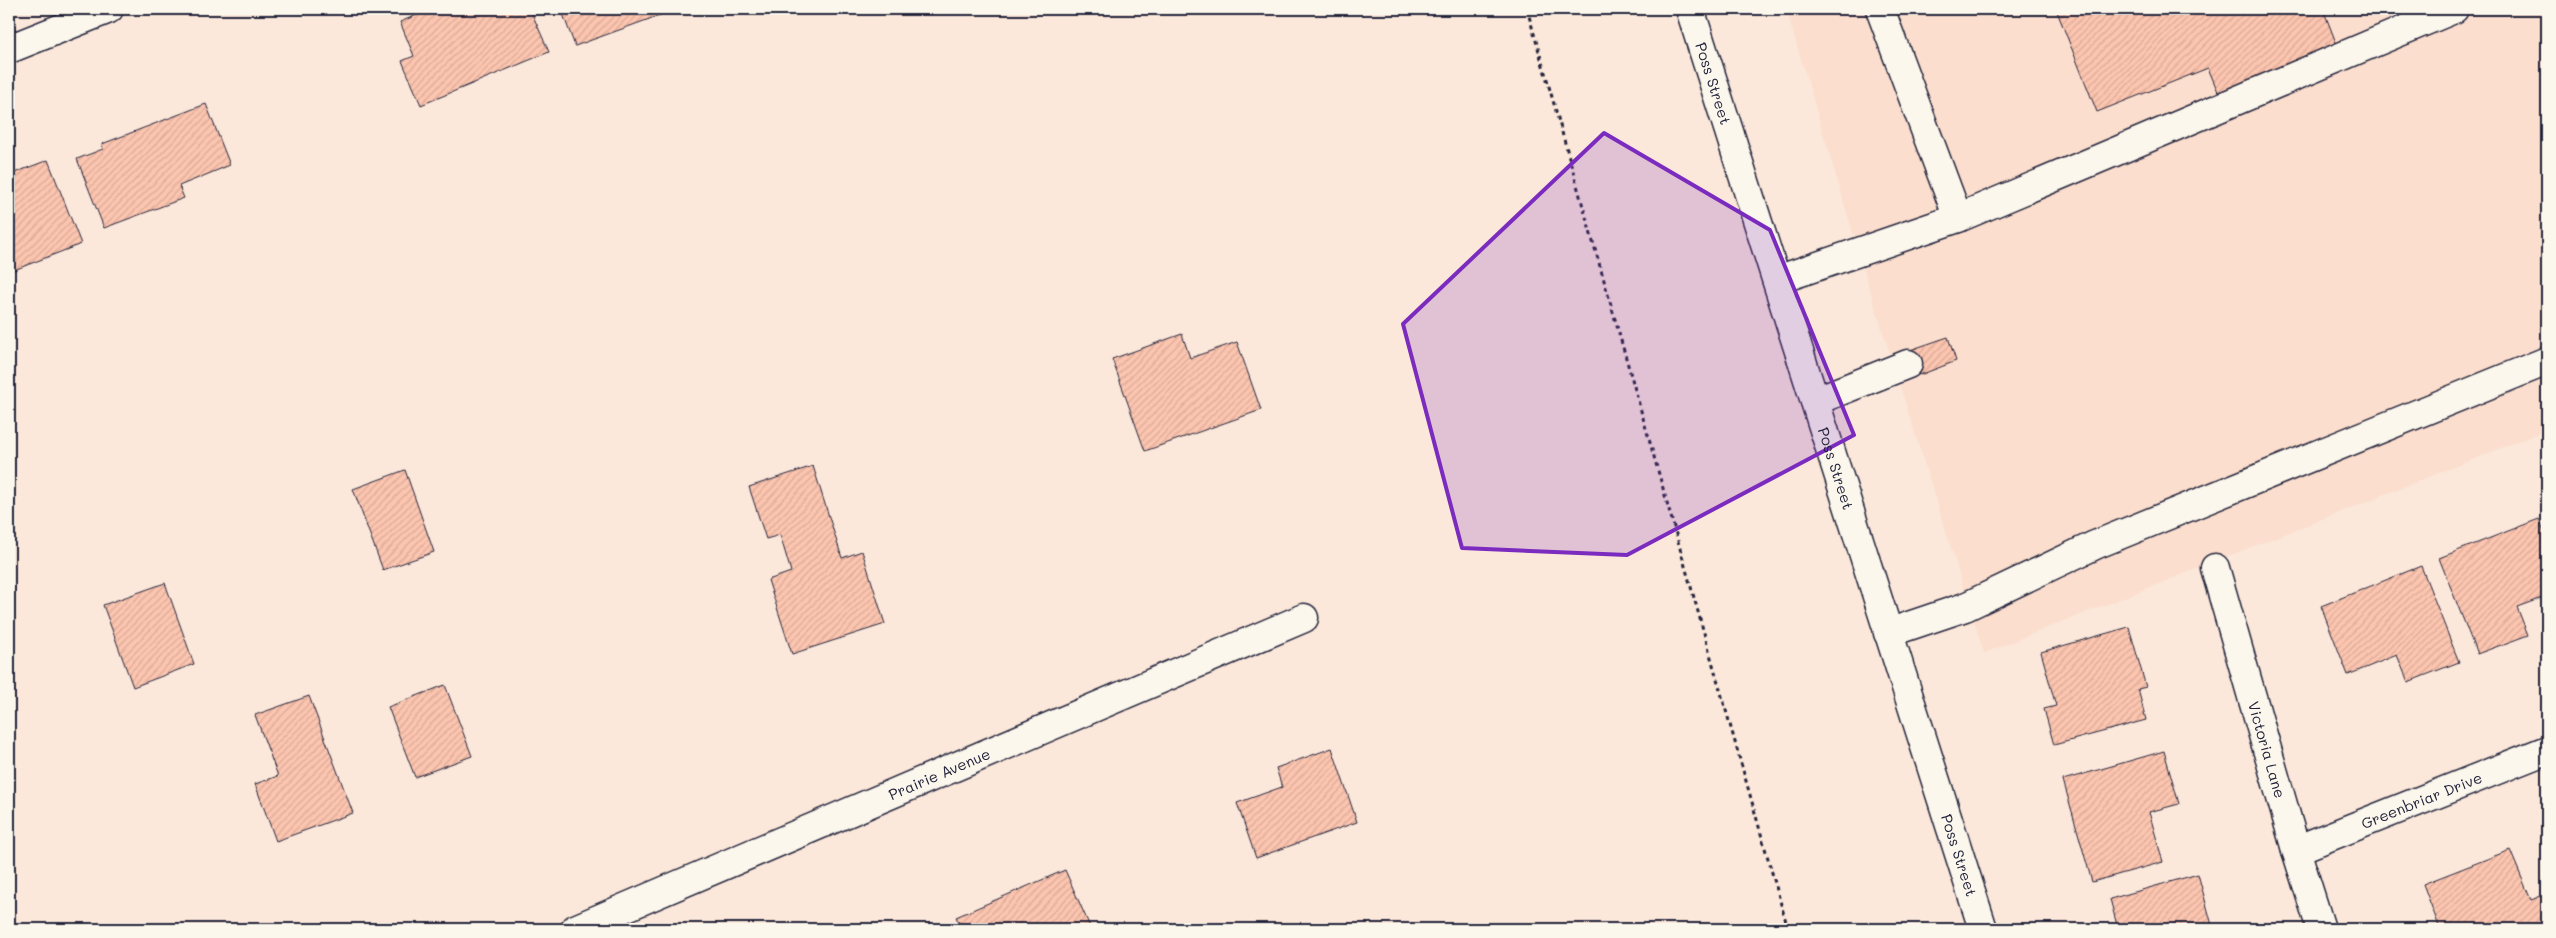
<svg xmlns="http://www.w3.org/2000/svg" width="2556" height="938" viewBox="0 0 2556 938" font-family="Mali,sans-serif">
  <defs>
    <pattern id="building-hatch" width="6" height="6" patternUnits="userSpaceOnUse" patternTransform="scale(1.25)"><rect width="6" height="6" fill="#fcc5af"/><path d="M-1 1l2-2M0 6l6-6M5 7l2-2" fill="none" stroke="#d8a997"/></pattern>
  </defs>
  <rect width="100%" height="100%" fill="#fbe8da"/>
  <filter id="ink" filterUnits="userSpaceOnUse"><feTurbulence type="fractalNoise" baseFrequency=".02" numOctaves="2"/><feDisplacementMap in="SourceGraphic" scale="10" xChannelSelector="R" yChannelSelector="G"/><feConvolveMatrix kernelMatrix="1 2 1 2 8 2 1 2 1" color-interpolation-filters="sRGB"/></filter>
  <g filter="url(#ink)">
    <path fill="#fbdecd" d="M1786 9H2547V430L1984 653 1873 300Z"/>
    <g fill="url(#building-hatch)" stroke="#22223b">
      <path d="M431 9H530L549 52 421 105 402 61 414 56 400 22Z"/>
      <path d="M561 9H677L575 46Z"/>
      <path d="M2056 9H2323L2342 58 2224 106 2208 68 2097 112Z"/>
      <path d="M206 104 230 165 179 186 184 198 104 228 77 159 103 149 102 144Z"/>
      <path d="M48 160 81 244 9 272V175Z"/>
      <path d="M1182 334 1190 358 1237 342 1261 410 1145 451 1112 359Z"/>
      <path d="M1948 337 1956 361 1920 375 1910 350Z"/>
      <path d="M813 466 842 558 862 551 885 624 792 654 768 580 791 572 780 535 766 539 749 487Z"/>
      <path d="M405 470 434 552 383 570 353 489Z"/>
      <path d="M2539 519 2547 540V596L2517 607 2528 635 2477 654 2439 558Z"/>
      <path d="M2421 566 2459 662 2408 682 2397 655 2348 675 2321 606Z"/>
      <path d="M165 583 194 664 133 687 103 605Z"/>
      <path d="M2129 627 2146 687 2138 689 2146 720 2054 745 2044 709 2056 706 2041 652Z"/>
      <path d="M445 685 472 756 415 777 388 707Z"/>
      <path d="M309 696 353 813 276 841 255 784 278 776 255 715Z"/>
      <path d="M1332 748 1357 822 1256 858 1237 803 1282 787 1276 768Z"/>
      <path d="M2164 751 2179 804 2149 812 2163 862 2092 882 2063 780Z"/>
      <path d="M2510 850 2531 900 2541 896 2547 913V929H2440L2423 884Z"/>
      <path d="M1065 870 1091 929H962L956 917Z"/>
      <path d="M2198 874 2213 929H2118L2110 899Z"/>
    </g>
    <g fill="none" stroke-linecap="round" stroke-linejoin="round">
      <defs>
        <g id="minor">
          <path id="s1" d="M1690 9 1983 929"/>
          <path d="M1880 9 1958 218"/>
          <path d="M9 49 109 9"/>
          <path d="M1777 280 1958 218 2454 9"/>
          <path d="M1815 401 1908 364"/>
          <path id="s2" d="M2215 568 2296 850 2321 929"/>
          <path d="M1888 633 1965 607 2095 545 2547 361"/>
          <path id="s3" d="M2296 850 2547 750"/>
          <path id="s4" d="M575 929 1304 618"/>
        </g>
      </defs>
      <use href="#minor" stroke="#22223b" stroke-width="31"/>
      <path stroke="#22223b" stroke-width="3" stroke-dasharray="4 4" stroke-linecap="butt" d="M1527 9 1788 929"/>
      <use href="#minor" stroke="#fbf7ec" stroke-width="28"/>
    </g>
  </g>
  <path fill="#7b2cbf" fill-opacity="0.2" stroke="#7b2cbf" stroke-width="4" stroke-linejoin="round" d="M1604 133 1770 230 1854 435 1627 555 1462 548 1403 324Z"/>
  <g text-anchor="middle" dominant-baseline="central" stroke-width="5" stroke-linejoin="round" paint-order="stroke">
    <g font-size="15" fill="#22223b" stroke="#fbf7ec">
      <text stroke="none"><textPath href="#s1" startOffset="78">Poss Street</textPath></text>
      <text stroke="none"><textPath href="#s1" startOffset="482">Poss Street</textPath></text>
      <text stroke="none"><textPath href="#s2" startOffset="189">Victoria Lane</textPath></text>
      <text stroke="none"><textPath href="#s4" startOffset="396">Prairie Avenue</textPath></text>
      <text stroke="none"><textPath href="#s3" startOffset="135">Greenbriar Drive</textPath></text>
      <text stroke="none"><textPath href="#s1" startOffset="888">Poss Street</textPath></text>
    </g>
  </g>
  <rect width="2556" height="938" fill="none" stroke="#fbf7ec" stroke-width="30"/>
  <rect x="15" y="15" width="2526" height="908" fill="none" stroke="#22223b" stroke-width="2" filter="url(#ink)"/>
</svg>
